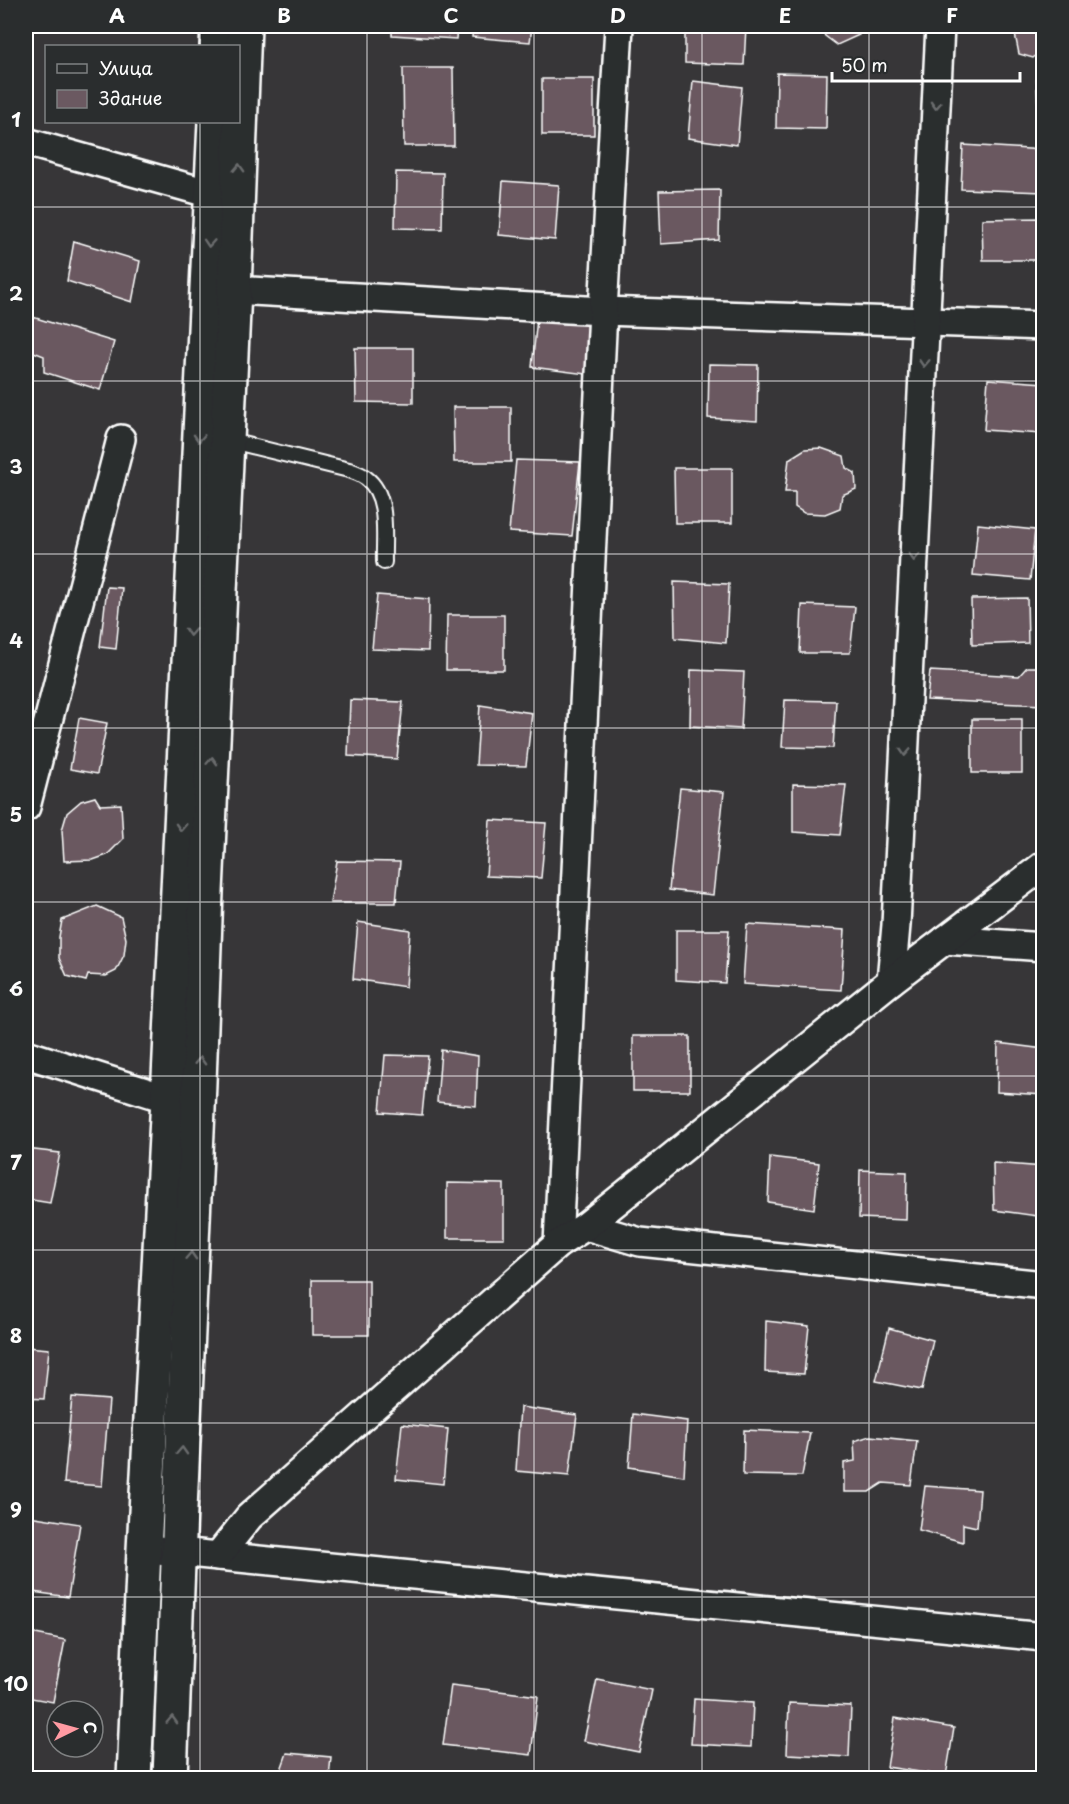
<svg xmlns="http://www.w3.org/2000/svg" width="1069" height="1804" viewBox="0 0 1069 1804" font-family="'Playpen Sans',sans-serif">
  <rect width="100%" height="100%" fill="#373638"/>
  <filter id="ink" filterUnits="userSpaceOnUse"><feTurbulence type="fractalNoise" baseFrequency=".0167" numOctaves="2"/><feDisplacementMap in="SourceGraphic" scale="12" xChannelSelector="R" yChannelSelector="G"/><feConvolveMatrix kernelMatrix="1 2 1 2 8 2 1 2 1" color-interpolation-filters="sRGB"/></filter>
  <g filter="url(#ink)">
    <g fill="#6b5961" stroke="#fff" stroke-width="1.5">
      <path d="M392 26H457L456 39 392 35Z"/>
      <path d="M473 26H532L530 42 472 37Z"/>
      <path d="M685 26H746L744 65 685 63Z"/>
      <path d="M805 26H862L859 35 837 45 825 36 821 28 804 32Z"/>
      <path d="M1002 26H1044V49L1033 58 1019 54 1015 34 1000 30Z"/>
      <path d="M403 68H453L454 146H404Z"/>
      <path d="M1036 69H1044V128H1039Z"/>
      <path d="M777 73 827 74 826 129 776 128Z"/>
      <rect x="542" y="79" width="52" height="56"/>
      <path d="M693 81 742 87 737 145 688 138Z"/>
      <path d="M963 145 1044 150V192L961 189Z"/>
      <path d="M396 172 443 173 442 229 395 228Z"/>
      <path d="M503 181 559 185 555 240 499 235Z"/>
      <path d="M720 190 719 240 661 244 659 191Z"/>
      <path d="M1042 218 1040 260H983L982 219Z"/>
      <path d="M74 241 140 261 132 302 67 281Z"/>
      <path d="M26 315 114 342 100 390 44 372V356L26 349Z"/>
      <path d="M537 318 592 323 586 374 532 367Z"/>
      <path d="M355 348H413V403L356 402Z"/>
      <path d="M26 358 30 359 26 391Z"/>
      <path d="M709 364 758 365 757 421 708 418Z"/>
      <path d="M988 379 1044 383 1042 434 984 430Z"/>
      <path d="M453 407H511V462H454Z"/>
      <path d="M821 448 844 456 846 468 855 473 856 489 842 495 840 508 825 514 804 513 795 507V492H785L789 459 805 449Z"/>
      <path d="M26 454 31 455 26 497Z"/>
      <path d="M516 460 580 462 572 536 509 532Z"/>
      <path d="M674 468H732V523H675Z"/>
      <path d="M978 524 1035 530 1030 580 973 575Z"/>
      <path d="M674 582 729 584 726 643 675 638Z"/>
      <path d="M107 587 122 588 116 649 100 647Z"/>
      <path d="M377 595 429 599 428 651 372 649Z"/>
      <path d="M1027 598 1028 643 972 645 971 599Z"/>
      <path d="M802 605 855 607 850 653H800Z"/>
      <path d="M447 615H504V670H446Z"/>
      <path d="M1027 667H1044V705L927 700 930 671 1019 676Z"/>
      <path d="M691 670 744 672 741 729 690 726Z"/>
      <path d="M350 700 403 702 397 759 348 756Z"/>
      <path d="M785 700 836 701 833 748 782 747Z"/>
      <path d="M480 705 532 713 526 766 476 765Z"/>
      <path d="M79 718 107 723 97 774 70 769Z"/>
      <rect x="972" y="719" width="50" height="54"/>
      <path d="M793 784 846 785 840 835 793 832Z"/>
      <path d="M680 788 724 792 713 895 669 890Z"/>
      <path d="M95 797 100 805 121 804 123 839 107 855 93 860 64 861 62 830 67 813 81 801Z"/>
      <path d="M490 820 546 823 541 878 486 876Z"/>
      <path d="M337 861 400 862 396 903H330Z"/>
      <path d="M97 906 121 917 126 939 124 955 116 971 106 976 88 975 86 981 67 976 59 958V937L62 920Z"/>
      <path d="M358 922 410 930 406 987 353 979Z"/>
      <path d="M747 924 845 930 841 990 743 984Z"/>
      <path d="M676 930H729L725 983 676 980Z"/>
      <rect x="633" y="1036" width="57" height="55"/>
      <path d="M998 1043 1044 1049V1095L997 1092Z"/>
      <path d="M441 1050 478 1056 476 1106 437 1102Z"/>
      <path d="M385 1055 428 1056 422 1115 380 1112Z"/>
      <path d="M26 1149 60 1153 50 1203 26 1199Z"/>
      <path d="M770 1157 819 1163 814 1209 768 1202Z"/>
      <path d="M993 1163 1044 1167V1217L994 1210Z"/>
      <path d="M860 1170 907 1172 906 1220 859 1218Z"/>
      <path d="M447 1183 504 1184V1238H447Z"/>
      <rect x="312" y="1280" width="57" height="55"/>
      <path d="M766 1321 809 1326 804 1374 765 1372Z"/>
      <path d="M889 1328 933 1340 922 1390 876 1381Z"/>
      <path d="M26 1347 49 1349 44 1399 26 1398Z"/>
      <path d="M72 1397 109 1400 102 1486 64 1483Z"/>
      <path d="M520 1407 577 1415 569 1476 516 1471Z"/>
      <path d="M633 1414 687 1421 684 1476 629 1467Z"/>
      <path d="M402 1424 448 1429 443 1484 396 1479Z"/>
      <path d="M744 1430 810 1433 802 1476 743 1475Z"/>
      <path d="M870 1436 917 1441 911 1485 883 1483 869 1492H844V1463L855 1461 854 1441Z"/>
      <path d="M925 1486 980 1490 977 1527 963 1524V1542L919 1530Z"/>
      <path d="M29 1516 80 1524 68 1597 26 1591V1540Z"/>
      <path d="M26 1632 65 1640 53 1702 26 1697Z"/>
      <path d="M597 1679 652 1690 639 1752 584 1741Z"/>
      <path d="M451 1685 538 1696 531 1755 443 1745Z"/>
      <path d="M694 1699 753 1703 751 1747 691 1744Z"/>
      <path d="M789 1703 851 1706 849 1757 787 1754Z"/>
      <path d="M895 1718 954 1728 946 1776 887 1767Z"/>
      <path d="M287 1753 331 1757 329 1778H278Z"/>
    </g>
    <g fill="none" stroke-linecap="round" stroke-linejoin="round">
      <defs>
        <path id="lane" d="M227 440 349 470C355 472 361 474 366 478 390 496 383 536 384 562"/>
        <g id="street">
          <path d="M26 142 229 199"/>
          <path d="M215 289 603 311 1044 326"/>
          <path d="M26 807 121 439"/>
          <path d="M945 940 1044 947"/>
          <path d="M891 981 896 925 940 26"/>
          <path d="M26 1054 187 1105"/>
          <path d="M586 1226 640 1242 1044 1285"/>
          <path d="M558 1244 603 311 619 26"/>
          <path d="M158 1550 1044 1637"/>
          <path d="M218 1556 249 1517 558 1244 586 1226 891 981 1044 865"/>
        </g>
        <g id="secondary">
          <path d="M217 46 218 26"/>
          <path d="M134 1778 144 1550 168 1098 215 122"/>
          <path d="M170 1778 180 1509 198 1109 206 892 234 290 244 26"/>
        </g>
      </defs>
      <use href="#lane" stroke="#fff" stroke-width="18"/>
      <use href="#street" stroke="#fff" stroke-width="32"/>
      <use href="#secondary" stroke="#fff" stroke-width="38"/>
      <use href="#lane" stroke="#2a2d2e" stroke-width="14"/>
      <use href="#street" stroke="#2a2d2e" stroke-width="27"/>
      <use href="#secondary" stroke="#2a2d2e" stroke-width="33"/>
    </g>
    <defs><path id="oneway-chevron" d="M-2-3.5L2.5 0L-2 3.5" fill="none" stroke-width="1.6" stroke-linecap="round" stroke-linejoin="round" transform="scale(1.5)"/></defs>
    <g stroke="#6a6c6d">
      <use href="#oneway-chevron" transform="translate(936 105) rotate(93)"/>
      <use href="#oneway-chevron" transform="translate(239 168) rotate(-88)"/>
      <use href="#oneway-chevron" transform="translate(209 243) rotate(94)"/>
      <use href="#oneway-chevron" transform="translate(924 363) rotate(93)"/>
      <use href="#oneway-chevron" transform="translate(199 438) rotate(93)"/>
      <use href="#oneway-chevron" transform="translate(914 557) rotate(93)"/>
      <use href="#oneway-chevron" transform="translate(190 632) rotate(93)"/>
      <use href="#oneway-chevron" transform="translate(905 752) rotate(93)"/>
      <use href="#oneway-chevron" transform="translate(212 761) rotate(-87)"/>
      <use href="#oneway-chevron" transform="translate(181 827) rotate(93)"/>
      <use href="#oneway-chevron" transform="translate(200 1061) rotate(-88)"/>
      <use href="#oneway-chevron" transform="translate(191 1256) rotate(-87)"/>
      <use href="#oneway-chevron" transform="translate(182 1451) rotate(-87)"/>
      <use href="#oneway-chevron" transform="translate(172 1720) rotate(-88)"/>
    </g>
  </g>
  <path fill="none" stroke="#fff" stroke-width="1.5" stroke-opacity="0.55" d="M200 26V46M367 26V1778M534 26V1778M702 26V1778M869 26V1778M200 122V1778M26 207H1044M26 381H1044M26 554H1044M26 728H1044M26 902H1044M26 1076H1044M26 1250H1044M26 1423H1044M26 1597H1044"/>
  <rect width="1069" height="1804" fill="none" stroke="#2a2d2e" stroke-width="66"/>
  <rect x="45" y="45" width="195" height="78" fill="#2a2d2e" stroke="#7f8182" stroke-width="1.5"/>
  <rect x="57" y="64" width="30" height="9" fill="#2a2d2e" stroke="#7f8182" stroke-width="1.5"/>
  <text x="99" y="75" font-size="18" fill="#ffffff">Улица</text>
  <rect x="57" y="90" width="30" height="18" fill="#6b5961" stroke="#7f8182" stroke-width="1.5"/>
  <text x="99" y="105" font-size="18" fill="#ffffff">Здание</text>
  <g transform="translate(75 1729) rotate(85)"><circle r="28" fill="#2a2d2e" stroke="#7f8182" stroke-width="1.5"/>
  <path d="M0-4.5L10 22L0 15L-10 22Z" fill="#ff9aa2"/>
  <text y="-9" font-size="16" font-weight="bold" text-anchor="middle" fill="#ffffff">С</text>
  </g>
  <path d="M832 72v9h188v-9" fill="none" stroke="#ffffff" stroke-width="3"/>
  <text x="841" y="72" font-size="18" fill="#ffffff" stroke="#2a2d2e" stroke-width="4.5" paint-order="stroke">50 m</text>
  <rect x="33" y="33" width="1003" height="1738" fill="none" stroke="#fff" stroke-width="2"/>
  <g font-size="20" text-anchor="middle" font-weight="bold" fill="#fff">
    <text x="117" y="23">A</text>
    <text x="284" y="23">B</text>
    <text x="451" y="23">C</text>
    <text x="618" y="23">D</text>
    <text x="785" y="23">E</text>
    <text x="952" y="23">F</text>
    <text x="16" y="127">1</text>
    <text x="16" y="301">2</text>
    <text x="16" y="474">3</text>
    <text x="16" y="648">4</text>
    <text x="16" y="822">5</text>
    <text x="16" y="996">6</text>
    <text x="16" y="1170">7</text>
    <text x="16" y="1343">8</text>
    <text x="16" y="1517">9</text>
    <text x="16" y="1691">10</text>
  </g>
</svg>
